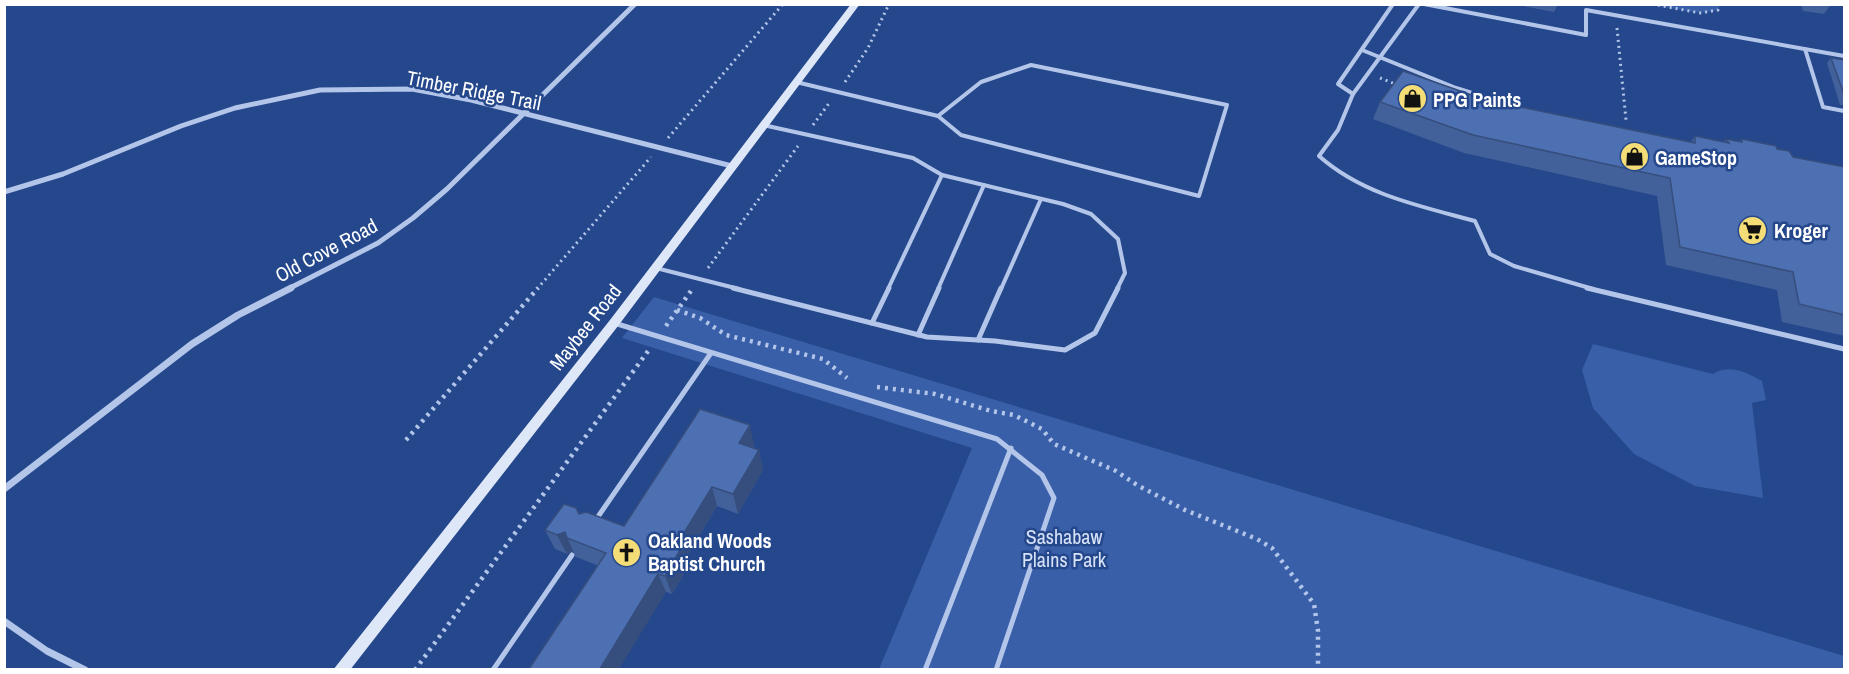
<svg xmlns="http://www.w3.org/2000/svg" width="1849" height="674" viewBox="0 0 1849 674" font-family="'Archivo Narrow',sans-serif">
  <rect width="100%" height="100%" fill="#25478b"/>
  <g fill="#395fa8">
    <path d="M1652 5 1720 4V5L1718 10 1700 13Z"/>
    <path d="M654 297 1844 656V669H879L972 448 622 338Z"/>
    <path d="M1593 344 1713 374C1730 364 1745 372 1762 381L1766 400 1752 403 1763 498 1695 486 1634 454 1593 408 1582 370Z"/>
  </g>
  <g fill="none" stroke-linecap="round" stroke-linejoin="round">
    <g stroke="#b3c6ea" stroke-width="3" stroke-dasharray="2 4" stroke-linecap="butt">
      <path d="M1652 4 1700 13 1718 10 1720 4"/>
      <path d="M1617 28 1626 120"/>
      <path d="M1380 78 1398 85"/>
      <path d="M845 82 868 48 889 4"/>
      <path d="M813 125 830 102"/>
      <path d="M668 138 783 4"/>
      <path d="M708 268 798 146"/>
      <path d="M537 289 651 157"/>
    </g>
    <g stroke="#b3c6ea" stroke-width="4.5" stroke-dasharray="3 5" stroke-linecap="butt">
      <path d="M677 310 700 318 726 335 823 359 847 378"/>
      <path d="M666 326 693 288"/>
      <path d="M877 387 935 394 991 411 1014 415 1042 429 1054 444 1116 471 1137 485 1185 510 1257 539 1272 548 1314 604 1318 631V670"/>
      <path d="M406 440 538 288"/>
      <path d="M415 670 651 347"/>
    </g>
    <g stroke="#b3c6ea" stroke-width="4">
      <path d="M1419 4 1353 94 1338 130 1319 156C1363 195 1420 206 1475 221L1490 254 1514 266 1593 289"/>
      <path d="M1424 4 1586 35V10L1844 56"/>
      <path d="M1805 49 1823 107 1844 111"/>
      <path d="M1362 50 1456 88 1514 106"/>
      <path d="M1031 65 1227 105 1199 196 961 135 938 116 981 82Z"/>
      <path d="M796 82 938 116"/>
      <path d="M1353 94 1338 84 1393 4"/>
      <path d="M763 125 913 158 942 175 1063 204 1091 214 1118 239 1125 273 1117 289"/>
      <path d="M656 268 739 289"/>
      <path d="M888 289 942 175"/>
      <path d="M938 289 984 185"/>
      <path d="M1001 289 1041 199"/>
    </g>
    <g stroke="#b3c6ea" stroke-width="5">
      <path d="M733 288 927 337 995 341 1065 350 1095 333 1118 288"/>
      <path d="M1587 288 1844 349"/>
      <path d="M614 323 997 439 1042 475 1054 498 996 670"/>
      <path d="M872 323 889 288"/>
      <path d="M918 335 939 288"/>
      <path d="M978 340 1001 288"/>
      <path d="M595 521 711 353"/>
      <path d="M493 670 572 555"/>
      <path d="M925 670 1011 448"/>
    </g>
    <g stroke="#b3c6ea" stroke-width="5">
      <path d="M4 192 63 174 181 126 235 108 320 90 412 89 471 100 732 166"/>
      <path d="M288 289 378 243 413 218 447 189 635 4"/>
    </g>
    <g stroke="#b3c6ea" stroke-width="7">
      <path d="M4 489 192 344 238 315 291 288"/>
      <path d="M4 621 47 651 85 670"/>
    </g>
    <path fill="#dee7f8" fill-rule="evenodd" d="M851 4H860L618 326 350 670H333L610 320Z"/>
  </g>
  <g fill="#426099">
    <path d="M1513 4H1558L1554 12Z"/>
    <path d="M1801 4H1831L1824 14 1803 11Z"/>
    <path d="M1831 58 1845 60V105H1840L1827 63Z"/>
    <path d="M1486 100 1691 142 1695 136 1724 142 1726 139 1740 141 1742 139 1777 149 1793 157 1845 167V336L1782 322 1777 290 1666 265 1657 196 1464 153 1373 119 1380 102Z"/>
    <path d="M754 445 753 448 759 450 763 470 738 514 717 506 685 560 688 567 672 594 576 557 573 551 567 554 555 549 545 530 579 514 624 526Z"/>
  </g>
  <g fill="#364e7d">
    <path d="M750 425 754 445 743 463 739 443Z"/>
    <path d="M759 450 763 470 738 514 733 494Z"/>
    <path d="M712 487 717 506 685 560 688 567 672 594 665 576 676 546Z"/>
    <path d="M565 532 573 551 567 554 557 535Z"/>
    <path d="M658 574 666 592 619 669H600Z"/>
  </g>
  <g fill="#4d70b2" stroke="#364e7d" stroke-width="1.5">
    <path d="M1831 58 1845 60V97Z"/>
    <path d="M1403 71 1486 100 1695 143V136L1729 143 1726 139 1742 142V139L1776 146 1777 149 1789 151 1793 157 1845 167V315L1799 304 1793 272 1680 247 1670 178 1473 135 1380 102Z"/>
    <path d="M700 409 750 425 739 443 759 450 733 494 712 487 676 546 681 548 665 576 658 574 600 669H529L606 553 567 538 565 532 557 535 545 530 564 504 576 508 579 514 586 512 624 526Z"/>
  </g>
  <defs>
    <symbol id="shop-disc" viewBox="-11 -11 22 22"><circle r="9.5" fill="#f4dd77" stroke="#25478b"/><path d="M-5-2.5h2.3a2.7 3.5 0 0 1 5.4 0H5L5.5 6h-11ZM-1.5-2.5h3a1.5 2.3 0 0 0-3 0Z" fill="#111"/></symbol>
    <symbol id="supermarket-disc" viewBox="-11 -11 22 22"><circle r="9.5" fill="#f4dd77" stroke="#25478b"/><path d="M-6-5.5h2.5l.6 2H6L4.5 2H-2.5L-4.4-4H-6ZM-1.5 3.2a1.3 1.3 0 1 0 .1 0ZM3 3.2a1.3 1.3 0 1 0 .1 0Z" fill="#111"/></symbol>
    <symbol id="church-disc" viewBox="-11 -11 22 22"><circle r="9.5" fill="#f4dd77" stroke="#25478b"/><path d="M-1.2-6h2.4v3.5h3.3v2.4h-3.3V6h-2.4V-.1h-3.3v-2.4h3.3Z" fill="#111"/></symbol>
  </defs>
  <g fill-rule="evenodd">
    <use href="#shop-disc" x="1396" y="82" width="33" height="33"/>
    <use href="#shop-disc" x="1618" y="140" width="33" height="33"/>
    <use href="#supermarket-disc" x="1736" y="214" width="33" height="33"/>
    <use href="#church-disc" x="610" y="536" width="33" height="33"/>
  </g>
  <g text-anchor="middle" dominant-baseline="central" stroke-width="5" stroke-linejoin="round" paint-order="stroke">
    <g font-size="20" fill="#fff" stroke="#25478b">
      <text transform="translate(474 90) rotate(11)">Timber Ridge Trail</text>
      <text transform="translate(326 250) rotate(-28)">Old Cove Road</text>
      <text transform="translate(585 327) rotate(-52)">Maybee Road</text>
    </g>
    <g font-size="20" font-weight="bold" fill="#fff" stroke="#25478b" text-anchor="start">
      <text x="1433" y="99">PPG Paints</text>
      <text x="1655" y="157">GameStop</text>
      <text x="1774" y="230">Kroger</text>
      <text x="648" y="540">Oakland Woods<tspan x="648" dy="23">Baptist Church</tspan></text>
    </g>
    <g font-size="20" fill="#d7e3f8" stroke="#25478b">
      <text x="1064" y="536">Sashabaw<tspan x="1064" dy="23">Plains Park</tspan></text>
    </g>
  </g>
  <rect width="1849" height="674" fill="none" stroke="#ffffff" stroke-width="12"/>
</svg>
